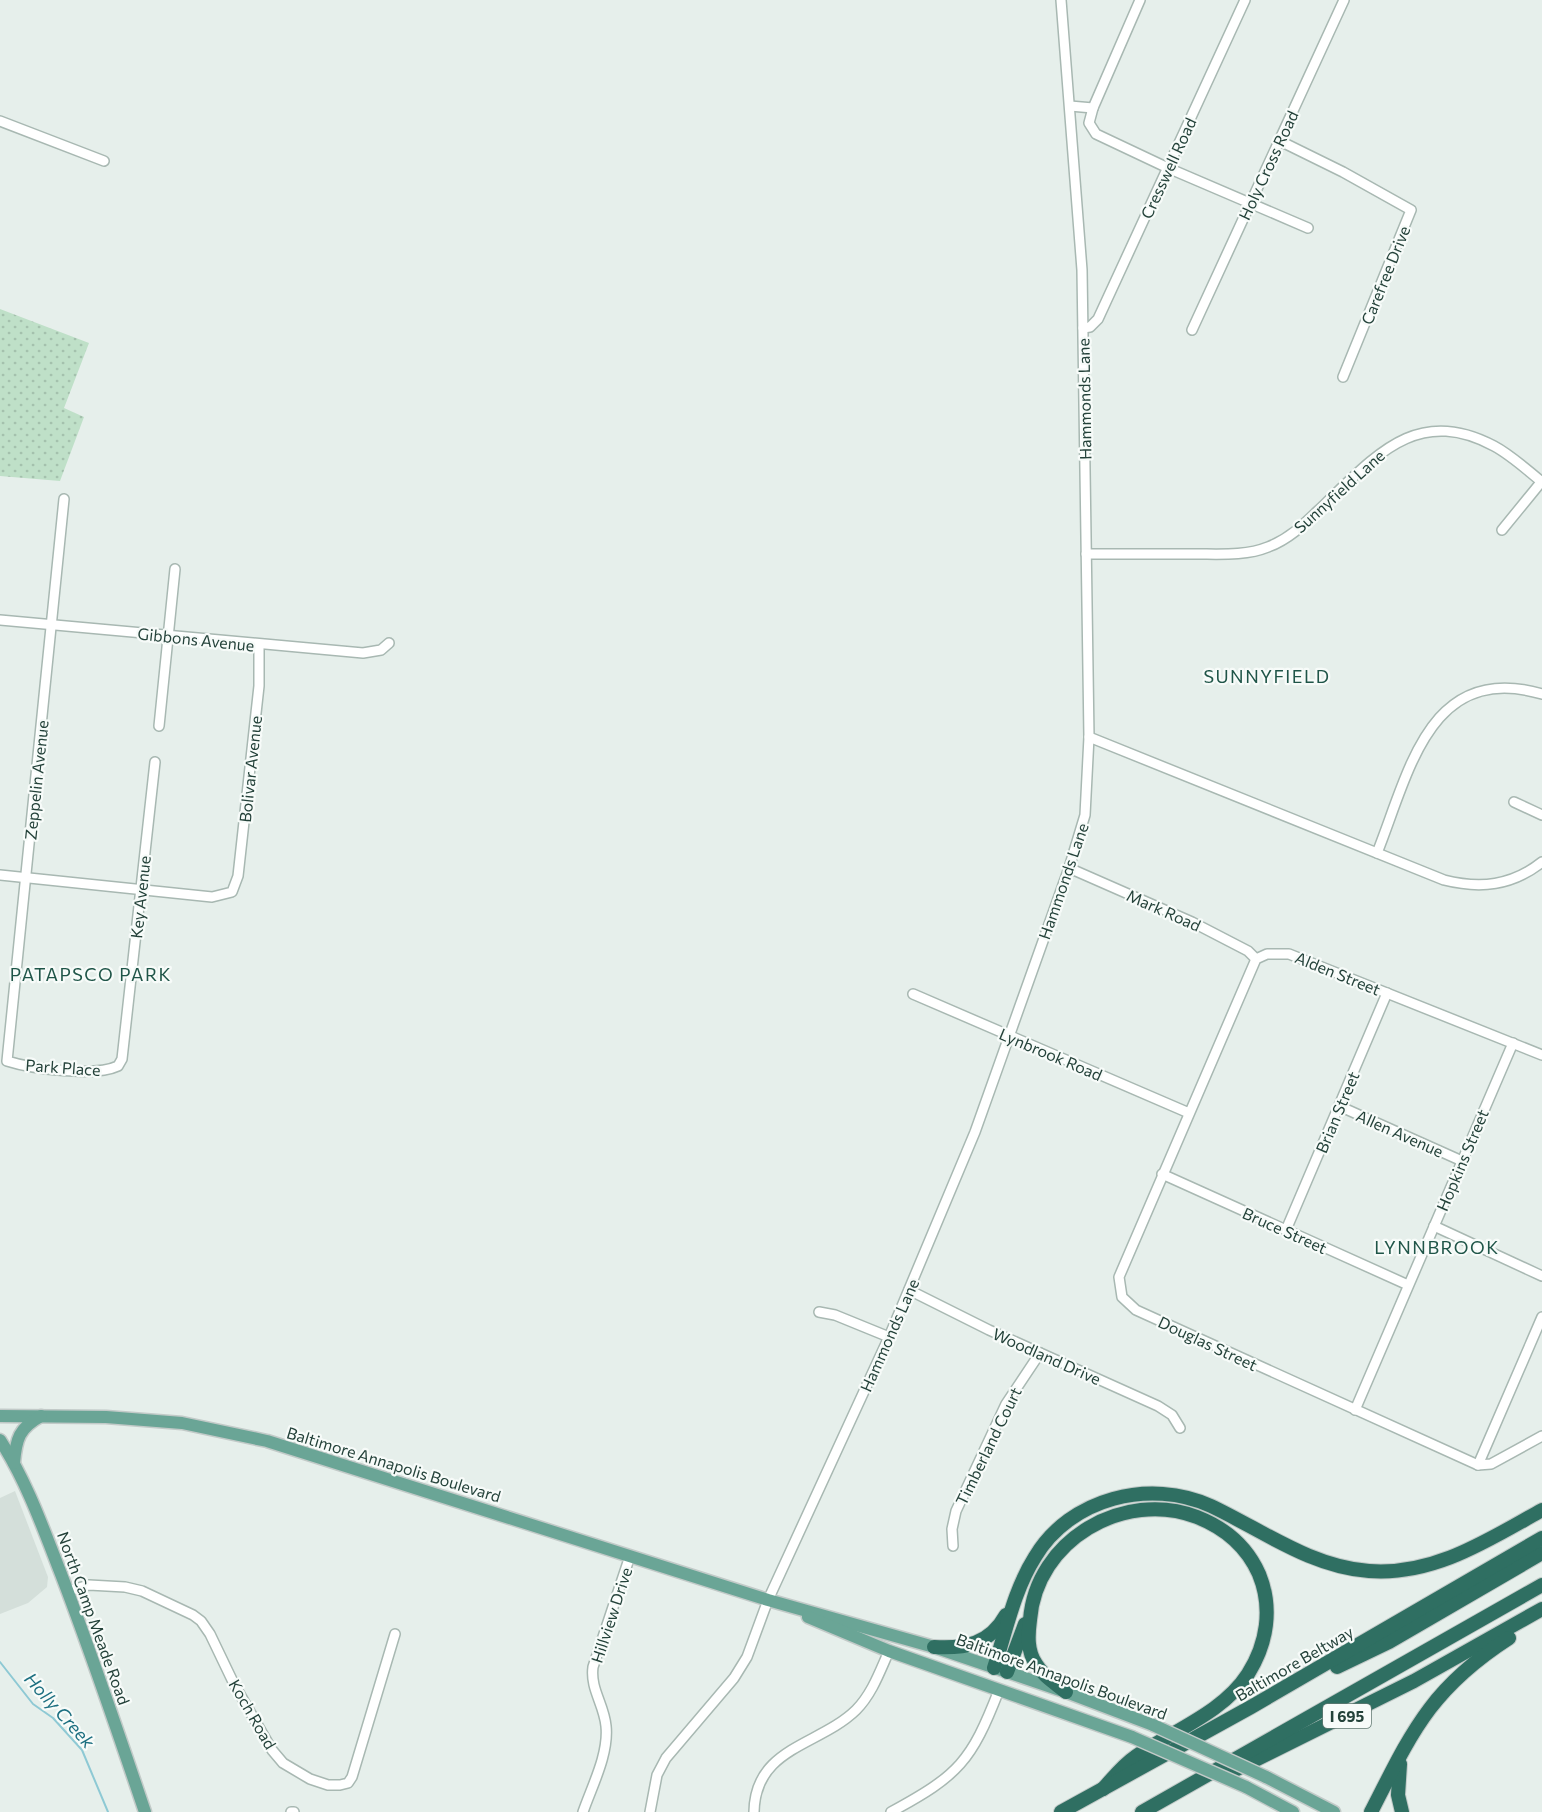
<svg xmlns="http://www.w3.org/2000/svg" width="1542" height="1812" viewBox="0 0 1542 1812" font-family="Commissioner,sans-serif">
  <defs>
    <pattern id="park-dots" width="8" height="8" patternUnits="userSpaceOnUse" patternTransform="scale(1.5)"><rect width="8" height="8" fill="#bfe0c8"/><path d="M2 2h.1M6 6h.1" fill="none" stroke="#a4c1ad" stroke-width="1.8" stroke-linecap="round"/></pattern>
  </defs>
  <rect width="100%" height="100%" fill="#e6efeb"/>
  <path fill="#d4dfda" d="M15 1491 48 1577 47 1587 28 1603 0 1614V1498Z"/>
  <path fill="url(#park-dots)" d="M0 309 89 343 64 408 84 417 60 481 0 476Z"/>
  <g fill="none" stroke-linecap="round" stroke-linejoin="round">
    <path stroke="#8ec9d4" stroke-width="2" d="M0 1662 33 1704 53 1718 82 1750 108 1812"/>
    <defs>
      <g id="minor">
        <path d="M1070 106 1093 108 1140 0"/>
        <path d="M1093 108 1089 123 1096 134 1168 168 1308 228"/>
        <path d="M0 121 104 161"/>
        <path d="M1280 141 1343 172 1411 210 1343 377"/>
        <path d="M1083 328 1090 327 1098 319 1245 0"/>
        <path d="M1192 330 1344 0"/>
        <path d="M64 499 7 1061C32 1069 95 1077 118 1066L122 1059 155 762"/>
        <path d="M1502 530 1542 481"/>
        <path d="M1086 554C1123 554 1159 554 1196 554 1219 554 1246 556 1268 547 1292 538 1308 520 1326 503 1378 453 1419 406 1494 446 1511 455 1527 470 1542 482"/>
        <path d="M0 620 363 653 381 650 389 643"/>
        <path d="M159 726 175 569"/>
        <path d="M1089 737 1444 880C1480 889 1512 886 1542 862"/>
        <path d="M1514 802 1542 815"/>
        <path d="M1377 853C1409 773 1429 661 1542 694"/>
        <path d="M1069 868 1192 922 1248 951 1256 959"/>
        <path d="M0 875 212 897 232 892 238 876 259 686V645"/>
        <path d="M913 994 1189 1113"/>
        <path d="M1542 1055 1289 954H1267L1256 959 1119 1277 1122 1297 1136 1310 1478 1465 1491 1464 1542 1436"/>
        <path d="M1339 1106 1462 1161"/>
        <path d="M1162 1174 1408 1285"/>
        <path d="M1434 1226 1542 1276"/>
        <path d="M1286 1230 1387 993"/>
        <path d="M909 1290 989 1330 1158 1406 1172 1415 1180 1428"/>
        <path d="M819 1312 835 1315 889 1337"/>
        <path d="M1355 1410 1513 1043"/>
        <path d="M1478 1465 1542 1317"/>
        <path d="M953 1546 952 1529 956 1511 1006 1404 1040 1353"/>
        <path d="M68 1591 89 1585 125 1587 142 1591 193 1615 201 1621 210 1634 234 1684 272 1750 283 1763 310 1779 328 1785H340L348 1783 352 1777 395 1634"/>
        <path d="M291 1812H294"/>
        <path d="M583 1812C592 1786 609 1754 606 1726 604 1704 590 1689 593 1667L630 1556"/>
        <path d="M650 1812 657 1775 666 1758 734 1678 747 1657 768 1600 889 1337 975 1132 1069 868 1085 815 1089 737 1082 270 1061 0"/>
        <path d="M754 1812C755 1747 819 1746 856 1710 872 1694 880 1671 889 1651"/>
        <path d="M891 1812C959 1775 971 1762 999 1690"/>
      </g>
      <g id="major">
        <path d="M0 1416 106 1417 182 1423 267 1441 768 1600 934 1647 1066 1692 1153 1725"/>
        <path d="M0 1440C27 1482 43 1528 61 1574 91 1652 118 1732 145 1812"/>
        <path d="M14 1463C16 1439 19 1428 41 1416"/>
        <path d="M808 1617 889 1651 1132 1737"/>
        <path d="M1266 1777 1334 1812"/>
        <path d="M1246 1787 1293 1812"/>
      </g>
      <g id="highway">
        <path d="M934 1647C965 1649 990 1644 1006 1615"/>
        <path d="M1337 1667 1389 1642 1542 1553"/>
        <path d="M994 1668C1006 1631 1014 1590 1035 1557 1070 1498 1150 1478 1211 1506 1262 1530 1311 1567 1369 1571 1434 1576 1488 1540 1542 1510"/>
        <path d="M1007 1672 1025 1624"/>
        <path d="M1066 1692C1055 1683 1043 1676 1036 1664 1027 1651 1028 1635 1030 1620 1036 1540 1124 1489 1197 1517 1225 1528 1247 1547 1259 1574 1273 1608 1267 1644 1248 1674 1223 1713 1172 1731 1135 1757 1123 1765 1113 1778 1103 1789"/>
        <path d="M1400 1764 1398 1795 1402 1812"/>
        <path d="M1233 1771 1414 1681 1542 1609"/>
        <path d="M1061 1812 1251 1707 1542 1538"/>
        <path d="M1142 1812 1542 1585"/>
        <path d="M1371 1812C1412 1732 1430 1689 1509 1638"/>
      </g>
    </defs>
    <use href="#minor" stroke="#a8b8b2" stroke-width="12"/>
    <use href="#major" stroke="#c2cac8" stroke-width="15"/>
    <use href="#highway" stroke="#c2cac8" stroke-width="16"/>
    <use href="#minor" stroke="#fff" stroke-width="9"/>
    <use href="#major" stroke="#6aa596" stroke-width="12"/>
    <use href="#highway" stroke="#2f6f62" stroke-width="14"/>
    <defs>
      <g id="major-bridge">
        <path d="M1153 1725 1266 1777"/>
        <path d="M1132 1737 1246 1787"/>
      </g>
    </defs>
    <use href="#major-bridge" stroke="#c2cac8" stroke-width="15" stroke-linecap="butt"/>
    <use href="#major-bridge" stroke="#6aa596" stroke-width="12"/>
  </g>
  <g text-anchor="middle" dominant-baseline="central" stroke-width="4.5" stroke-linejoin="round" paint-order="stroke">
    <rect fill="#f7fbf9" stroke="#637a73" stroke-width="1.5" x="1323" y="1704" width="48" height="24" rx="4.5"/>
    <g font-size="15" font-weight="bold" fill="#24423a">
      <text x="1347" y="1716">I 695</text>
    </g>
    <g font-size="16" fill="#24423a" stroke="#f7fbf9">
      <text transform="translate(1268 165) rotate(-65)">Holy Cross Road</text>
      <text transform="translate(1168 168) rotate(-65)">Cresswell Road</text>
      <text transform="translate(1385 275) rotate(-68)">Carefree Drive</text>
      <text transform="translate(1084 399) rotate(-91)">Hammonds Lane</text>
      <text transform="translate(1339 491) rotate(-42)">Sunnyfield Lane</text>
      <text transform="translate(196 639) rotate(6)">Gibbons Avenue</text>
      <text transform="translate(250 769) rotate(-84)">Bolivar Avenue</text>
      <text transform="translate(36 780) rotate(-84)">Zeppelin Avenue</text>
      <text transform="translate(1063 881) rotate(-71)">Hammonds Lane</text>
      <text transform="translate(140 897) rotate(-84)">Key Avenue</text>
      <text transform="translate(1164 910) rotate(24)">Mark Road</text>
      <text transform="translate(1338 973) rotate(22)">Alden Street</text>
      <text transform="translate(1051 1054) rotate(23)">Lynbrook Road</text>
      <text transform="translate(63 1067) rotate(4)">Park Place</text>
      <text transform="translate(1337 1112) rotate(-67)">Brian Street</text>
      <text transform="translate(1400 1133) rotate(24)">Allen Avenue</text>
      <text transform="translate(1462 1160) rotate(-67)">Hopkins Street</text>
      <text transform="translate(1285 1230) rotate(24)">Bruce Street</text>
      <text transform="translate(889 1335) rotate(-66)">Hammonds Lane</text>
      <text transform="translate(1208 1343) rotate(25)">Douglas Street</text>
      <text transform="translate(1047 1356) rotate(24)">Woodland Drive</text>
      <text transform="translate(988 1446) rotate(-64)">Timberland Court</text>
      <text transform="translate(394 1464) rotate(17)">Baltimore Annapolis Boulevard</text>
      <text transform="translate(611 1615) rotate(-72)">Hillview Drive</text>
      <text transform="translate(94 1618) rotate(70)">North Camp Meade Road</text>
      <text transform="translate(1294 1663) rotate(-30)">Baltimore Beltway</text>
      <text transform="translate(1062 1676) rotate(20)">Baltimore Annapolis Boulevard</text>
      <text transform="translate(253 1714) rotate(60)">Koch Road</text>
    </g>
    <g font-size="18" letter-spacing="1.5" fill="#1f5548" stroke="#f7fbf9">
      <text x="1267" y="676">SUNNYFIELD</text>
      <text x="91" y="974">PATAPSCO PARK</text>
      <text x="1437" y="1247">LYNNBROOK</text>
    </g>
    <g font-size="18" font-style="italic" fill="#1c6f80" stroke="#f7fbf9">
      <text transform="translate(60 1710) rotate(48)">Holly Creek</text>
    </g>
  </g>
</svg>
